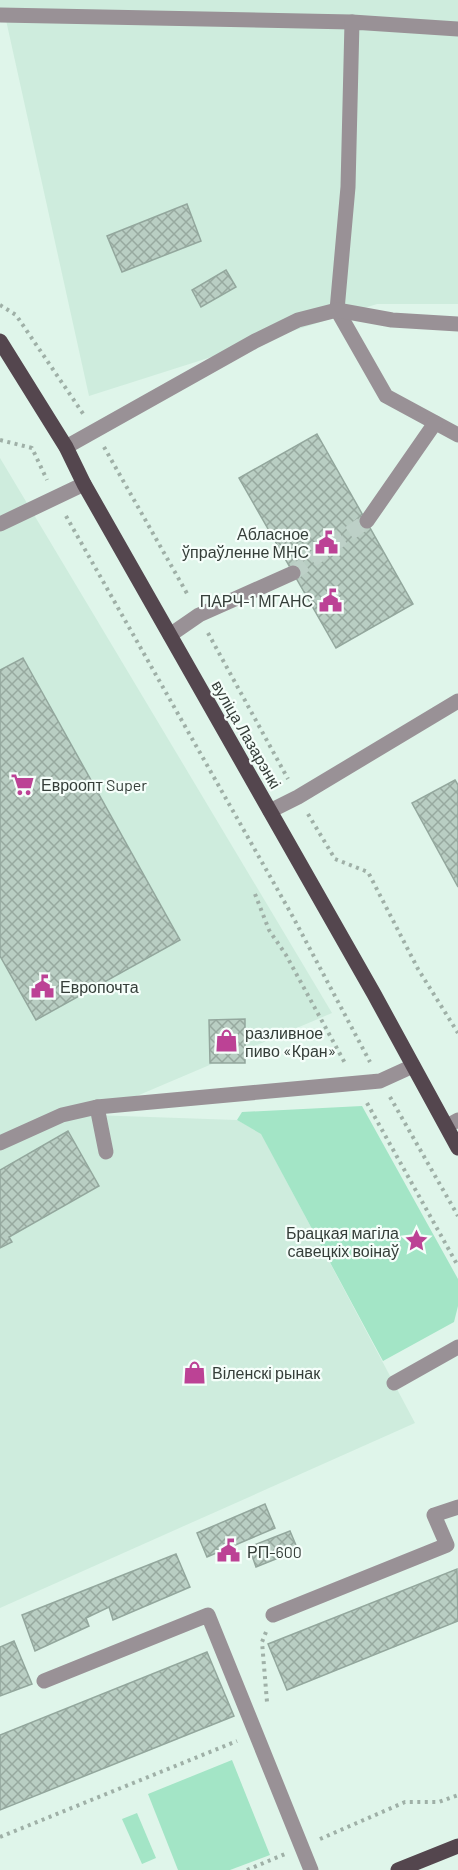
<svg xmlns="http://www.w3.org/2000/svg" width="458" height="1870" viewBox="0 0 458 1870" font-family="Barlow,sans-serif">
  <defs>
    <pattern id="building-cross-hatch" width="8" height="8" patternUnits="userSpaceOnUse" patternTransform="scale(1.5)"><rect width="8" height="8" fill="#b9cec3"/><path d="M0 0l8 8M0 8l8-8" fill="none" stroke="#97a99f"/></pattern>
  </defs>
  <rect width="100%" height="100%" fill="#dff5ea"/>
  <g fill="#ceecdd">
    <path d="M0 0H458V304H377L89 396 6 20 0 19Z"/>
    <path d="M0 458 332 1013 92 1115 237 1120 261 1133 415 1423 0 1608Z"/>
  </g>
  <g fill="#a3e5c6">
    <path d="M362 1106 458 1279V1306L454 1322 383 1361 261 1134 237 1120 242 1112Z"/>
    <path d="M232 1760 270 1855 230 1870H178L148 1794Z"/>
    <path d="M137 1813 156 1858 142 1864 122 1819Z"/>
  </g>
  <g fill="url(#building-cross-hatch)" stroke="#93a79d" stroke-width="1.5">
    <path d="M187 204 201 241 122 272 107 236Z"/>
    <path d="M226 270 236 287 201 307 192 290Z"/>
    <path d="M317 434 413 604 336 648 239 478Z"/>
    <path d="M23 658 180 940 36 1020 0 956V670Z"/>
    <path d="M455 780 458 785V887L412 803Z"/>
    <path d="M245 1019V1063H210L209 1020Z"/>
    <path d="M68 1131 99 1186 9 1237 12 1242 0 1248V1170Z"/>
    <path d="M265 1504 275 1528 207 1557 197 1533Z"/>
    <path d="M290 1531 298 1550 256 1567 249 1547Z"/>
    <path d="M176 1554 190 1587 113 1620 109 1607 86 1618 89 1626 35 1651 22 1615Z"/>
    <path d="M457 1569 458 1621 287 1690 268 1644Z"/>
    <path d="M14 1641 32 1684 0 1696V1647Z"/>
    <path d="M207 1652 234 1716 0 1810V1735Z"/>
  </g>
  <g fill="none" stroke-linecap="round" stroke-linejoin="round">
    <path stroke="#bdd0c7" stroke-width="15" stroke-dasharray="15 8" stroke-linecap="butt" d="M293 573 367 521"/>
    <g stroke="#9fb0a7" stroke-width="4" stroke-dasharray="3 4.5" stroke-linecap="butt">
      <path d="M0 305 16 315 84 415"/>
      <path d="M0 440 32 448 47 480"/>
      <path d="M104 447 189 597"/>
      <path d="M66 516 293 917 370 1062"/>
      <path d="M208 633 288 779"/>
      <path d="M308 814 335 859 368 872 418 969 458 1033"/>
      <path d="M255 894 269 930 286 955 346 1065"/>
      <path d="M390 1097 458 1216"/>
      <path d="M367 1103 458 1266"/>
      <path d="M266 1632 262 1642 267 1702"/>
      <path d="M0 1837 237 1741"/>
      <path d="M320 1839 405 1802H439L458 1795"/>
      <path d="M247 1870 285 1854"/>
    </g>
    <g stroke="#999196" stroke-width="15">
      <path d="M0 15 352 22"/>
      <path d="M458 29 352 22 348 187 337 310 386 396 458 435"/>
      <path d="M66 447 255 341 298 320 337 310 392 320 458 324"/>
      <path d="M367 521 435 423"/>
      <path d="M0 524 84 484"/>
      <path d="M170 635 199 615 293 573"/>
      <path d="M270 811 298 797 458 701"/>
      <path d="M97 1107 106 1152"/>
      <path d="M447 1126 458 1120"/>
      <path d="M0 1143 62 1115 97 1107 380 1081 413 1066"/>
      <path d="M394 1383 458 1347"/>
      <path d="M273 1615 447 1545 434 1515 458 1507"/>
      <path d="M44 1681 208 1615 311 1870"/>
    </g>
    <g stroke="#54464e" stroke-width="15">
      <path d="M0 341 66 447 84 484 374 994 458 1148"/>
      <path d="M398 1870 458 1846"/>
    </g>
  </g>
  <defs>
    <symbol id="civic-bare" viewBox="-9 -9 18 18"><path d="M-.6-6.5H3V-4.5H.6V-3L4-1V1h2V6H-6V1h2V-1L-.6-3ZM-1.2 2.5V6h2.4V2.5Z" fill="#bc4295" stroke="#f5fefa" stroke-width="2.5" paint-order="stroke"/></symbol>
    <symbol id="supermarket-bare" viewBox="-9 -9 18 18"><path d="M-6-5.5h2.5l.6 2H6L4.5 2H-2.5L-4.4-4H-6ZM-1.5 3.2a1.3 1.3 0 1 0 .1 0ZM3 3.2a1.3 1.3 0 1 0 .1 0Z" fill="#bc4295" stroke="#f5fefa" stroke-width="2.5" paint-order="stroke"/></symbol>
    <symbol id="shop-bare" viewBox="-9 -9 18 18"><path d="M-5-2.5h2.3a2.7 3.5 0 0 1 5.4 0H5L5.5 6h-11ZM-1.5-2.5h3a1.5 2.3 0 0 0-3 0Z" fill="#bc4295" stroke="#f5fefa" stroke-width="2.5" paint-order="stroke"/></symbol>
    <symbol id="sight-bare" viewBox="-9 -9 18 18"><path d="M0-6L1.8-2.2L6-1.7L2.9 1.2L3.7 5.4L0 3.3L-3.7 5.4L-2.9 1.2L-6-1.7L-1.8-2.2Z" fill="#bc4295" stroke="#f5fefa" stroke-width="2.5" paint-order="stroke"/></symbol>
  </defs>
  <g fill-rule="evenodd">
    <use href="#civic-bare" x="310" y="526" width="33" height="33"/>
    <use href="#civic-bare" x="314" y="584" width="33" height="33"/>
    <use href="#supermarket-bare" x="6" y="768" width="33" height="33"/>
    <use href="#civic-bare" x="26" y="970" width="33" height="33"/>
    <use href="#shop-bare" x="210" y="1024" width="33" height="33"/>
    <use href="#sight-bare" x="400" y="1224" width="33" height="33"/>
    <use href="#shop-bare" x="178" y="1356" width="33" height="33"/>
    <use href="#civic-bare" x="212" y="1534" width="33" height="33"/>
  </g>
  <g text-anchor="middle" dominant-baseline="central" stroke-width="4.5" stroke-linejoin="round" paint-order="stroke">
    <g font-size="16" fill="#353e39" stroke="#f5fefa" text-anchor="start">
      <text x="309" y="533" text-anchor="end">Абласное<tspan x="309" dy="18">ўпраўленне МНС</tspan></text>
      <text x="313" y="600" text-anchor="end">ПАРЧ-1 МГАНС</text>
      <text x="41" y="784">Евроопт Super</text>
      <text x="60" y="986">Европочта</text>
      <text x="245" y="1032">разливное<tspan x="245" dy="18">пиво «Кран»</tspan></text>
      <text x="399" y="1232" text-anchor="end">Брацкая магіла<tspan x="399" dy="18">савецкіх воінаў</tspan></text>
      <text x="212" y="1372">Віленскі рынак</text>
      <text x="247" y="1551">РП-600</text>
    </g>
    <g font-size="16" fill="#353e39" stroke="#f5fefa">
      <text transform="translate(247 734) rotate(60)">вуліца Лазарэнкі</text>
    </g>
  </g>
</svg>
